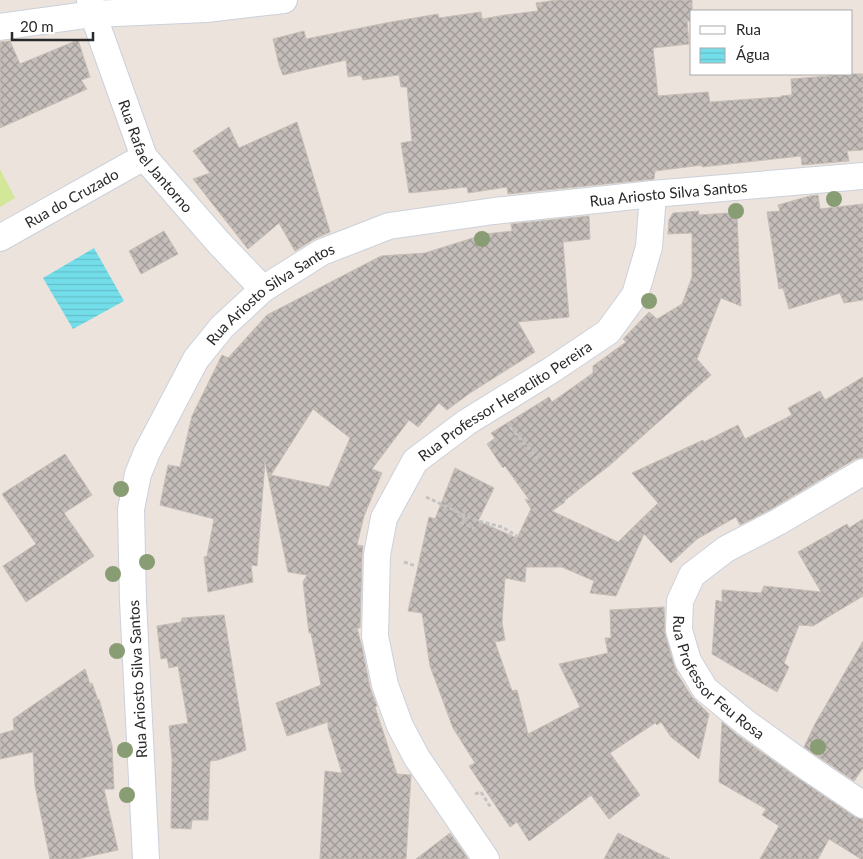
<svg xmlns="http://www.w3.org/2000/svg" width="863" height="859" viewBox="0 0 863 859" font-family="Lato,sans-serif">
  <defs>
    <pattern id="water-rules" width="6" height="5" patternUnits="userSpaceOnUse" patternTransform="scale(1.25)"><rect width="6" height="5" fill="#73deea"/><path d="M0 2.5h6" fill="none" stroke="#64bfc9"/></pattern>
    <pattern id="building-cross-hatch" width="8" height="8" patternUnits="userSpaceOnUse" patternTransform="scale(1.25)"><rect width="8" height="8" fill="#c4bdb9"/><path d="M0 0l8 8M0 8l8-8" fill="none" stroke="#9f9a97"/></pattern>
  </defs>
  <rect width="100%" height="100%" fill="#ece3dc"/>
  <path fill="#d2e797" d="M0 169 15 198 0 207Z"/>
  <path fill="url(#water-rules)" d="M94 248 124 301 73 329 43 278Z"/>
  <g fill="url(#building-cross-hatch)" stroke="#c7beb6" fill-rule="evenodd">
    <path d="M557 0H692V21H687L689 44 653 48 658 96 708 92 710 102 781 97V96L792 95 791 79 829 76V74H863V150L847 151 849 161 802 165 801 156 702 167V165L655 171 654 179 508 194 507 187 468 193 467 187 409 193 401 143 412 141 407 87H401L399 75 363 80 361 75 348 77 346 60 283 75 279 65 273 39 304 31 306 39 391 22 438 14 439 18 481 12 482 19 505 15 538 11 536 3Z"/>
    <path d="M78 40 90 77 81 80 87 89 0 128V42L10 41 20 64Z"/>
    <path d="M297 122 330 232 314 239 295 251 279 223 248 249 193 179 210 173 193 151 229 127 239 148Z"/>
    <path d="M818 195 820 209 863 204V300L844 303 840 293 789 309 783 288 779 289 767 212 780 211 778 205 810 196Z"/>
    <path d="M699 211 698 215 729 213V216H737L741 306 721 298 697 359 711 375 610 465 564 501 565 502 552 511 618 542 658 503 632 473 703 440 704 442 738 425 745 439 792 415 788 408 820 391 825 400 863 377V457L855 459 771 509 740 525 736 517 697 539 671 563 644 534 616 596 590 593 594 581 562 567H526L525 582 505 578 502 622 505 640 495 642 512 691 517 690 528 734 580 707 559 664 608 653 605 638H611L610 610 664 607 665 634 674 665 677 672H676L692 697 709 714 699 759 671 737 661 722 657 725 655 723 610 753 640 795 609 819 591 795 529 841 517 822 510 827 469 766 475 763 453 728 430 666 422 613 408 611 429 517 435 519 455 468 494 488 478 521 517 538 531 509 525 499 530 501 505 466 503 468 487 444 495 438 491 433 549 397 552 402 593 373V366L626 342 623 339 649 312 657 319 682 304 692 277V233L668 234 669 220 673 213Z"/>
    <path d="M589 216 590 239 563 242 569 317 518 322 535 352 470 393 447 410 439 403 418 427 409 420 372 469 382 473 364 516 357 545 363 546 362 555 360 628H357L362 647 370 688 377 706 375 707 397 774 411 775 406 859H320L325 771 342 773 328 728V722L287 736 276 703 321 685 311 633H309L303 582 307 575 288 572 265 462 257 566 251 565 253 582 208 592 204 557 207 556 214 519 160 505 168 465 180 467 192 416 222 355 228 358 267 315 381 256 425 253 476 237V235L512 231 511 224ZM313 409 350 438 329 487 271 475Z"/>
    <path d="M164 231 178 254 141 274 129 251Z"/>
    <path d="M65 454 92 495 64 513 94 556 26 602 3 566 36 544 2 494Z"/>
    <path d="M863 519V596L813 626 799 625 784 663 789 667 777 692 712 654 716 600 722 602V590L761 593 764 586 821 592 798 552 847 524 849 528Z"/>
    <path d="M224 615 246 750 218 760 210 761 208 820H192L191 829 171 828 172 759 169 726 188 723 178 666 169 668 167 658 161 659 157 626 181 622 182 618Z"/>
    <path d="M863 641V768L854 781 804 747 815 724Z"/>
    <path d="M85 669 90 684 92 683 98 700 99 699 112 745 114 789H104L118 850 77 859H50L35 786 33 752 0 759V734L14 730 13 719Z"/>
    <path d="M722 722 736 734 799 779 855 817 863 820V859H861L829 839 818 859H760L779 826 762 815 766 809 719 782Z"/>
    <path d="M450 833 468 859H416Z"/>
    <path d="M618 833 670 859H604Z"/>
  </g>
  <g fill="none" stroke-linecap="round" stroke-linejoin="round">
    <defs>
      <g id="minor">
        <path id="s1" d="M90 0 93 14 144 157 219 243 263 289"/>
        <path d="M0 27 93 14 206 9 284 0"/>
        <path id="s2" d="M0 238 144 157"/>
        <path id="s3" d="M863 472 778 522 726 549 692 575 680 601 679 630 688 661 705 689 745 722 807 767 863 805"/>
        <path id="s4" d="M146 859 133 601 131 509 138 474 147 452 196 359 222 327 263 289 322 252 389 226 494 211 653 194 863 176"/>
        <path id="s5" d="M486 859 417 758 400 726 385 685 375 636 377 555 384 518 415 461 467 422 550 371 608 332 635 295 649 247 653 194"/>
      </g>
    </defs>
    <use href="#minor" stroke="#cbd1db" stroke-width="28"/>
    <g stroke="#c3c3c3" stroke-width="3" stroke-dasharray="4 2.5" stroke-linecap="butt">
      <path d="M510 427 538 459"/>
      <path d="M426 497 475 520 502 527 517 536"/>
      <path d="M464 515 462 523 475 529"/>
      <path d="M404 562 416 566"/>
      <path d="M475 794 481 792 491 808"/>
    </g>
    <use href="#minor" stroke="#fff" stroke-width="26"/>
  </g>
  <g fill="#889d73">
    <circle cx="834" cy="199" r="8"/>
    <circle cx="736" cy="211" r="8"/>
    <circle cx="482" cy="239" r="8"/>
    <circle cx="649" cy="301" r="8"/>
    <circle cx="121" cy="489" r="8"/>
    <circle cx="147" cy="562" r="8"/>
    <circle cx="113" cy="574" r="8"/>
    <circle cx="117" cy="651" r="8"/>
    <circle cx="818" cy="747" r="8"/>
    <circle cx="125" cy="750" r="8"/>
    <circle cx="127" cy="795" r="8"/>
  </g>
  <g text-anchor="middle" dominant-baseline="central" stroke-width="5" stroke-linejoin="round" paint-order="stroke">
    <g font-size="15" fill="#2a2a2a" stroke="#fff">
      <text stroke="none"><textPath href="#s1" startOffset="171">Rua Rafael Jantorno</textPath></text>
      <text stroke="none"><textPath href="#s4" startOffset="1035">Rua Ariosto Silva Santos</textPath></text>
      <text stroke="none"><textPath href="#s2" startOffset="82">Rua do Cruzado</textPath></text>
      <text stroke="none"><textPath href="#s4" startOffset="615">Rua Ariosto Silva Santos</textPath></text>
      <text stroke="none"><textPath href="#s5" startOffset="544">Rua Professor Heraclito Pereira</textPath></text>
      <text stroke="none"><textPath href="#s3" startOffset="320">Rua Professor Feu Rosa</textPath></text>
      <text transform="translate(137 679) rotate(-93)">Rua Ariosto Silva Santos</text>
    </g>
  </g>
  <rect x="690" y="10" width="162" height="65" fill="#ffffff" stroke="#aaaaaa"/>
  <rect x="700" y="26" width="25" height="8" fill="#ffffff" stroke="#aaaaaa"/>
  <text x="736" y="35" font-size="15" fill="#2a2a2a">Rua</text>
  <rect x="700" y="48" width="25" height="15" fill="url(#water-rules)" stroke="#aaaaaa"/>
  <text x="736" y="60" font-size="15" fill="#2a2a2a">Água</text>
  <path d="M12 32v8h81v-8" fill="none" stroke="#2a2a2a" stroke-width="2.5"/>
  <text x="20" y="32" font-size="15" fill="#2a2a2a" stroke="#ffffff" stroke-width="4" paint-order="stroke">20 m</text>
</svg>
